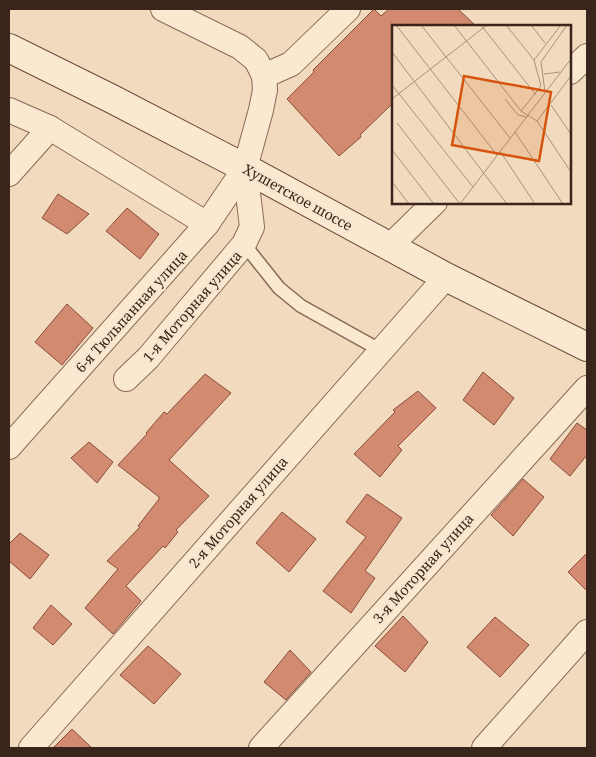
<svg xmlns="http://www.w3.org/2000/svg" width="596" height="757" viewBox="0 0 596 757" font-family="'Noto Serif',serif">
  <rect width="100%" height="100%" fill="#f1dabd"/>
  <g fill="#d28a70" stroke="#8b4d39">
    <path d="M374 9 381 16 389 9H458L476 26H394V102L360 135 361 137 339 156 287 99 314 72 313 70Z"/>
    <path d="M58 194 89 214 67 234 42 218Z"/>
    <path d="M127 208 159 234 140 259 106 231Z"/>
    <path d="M67 304 93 328 62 365 35 342Z"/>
    <path d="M483 372 514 398 494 425 463 400Z"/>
    <path d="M205 374 231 393 169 460 209 496 176 530 178 532 165 548 163 546 126 586 141 601 113 634 85 608 118 569 107 561 140 527 138 526 159 499V497L118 465 147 434 146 433 164 412 167 414Z"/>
    <path d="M418 391 436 408 398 446 402 450 380 477 354 454 395 412 393 410Z"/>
    <path d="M577 423 587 430V455L570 476 550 459Z"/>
    <path d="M89 442 113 462 97 483 71 458Z"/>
    <path d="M523 479 544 497 513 536 491 515Z"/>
    <path d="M367 494 402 518 365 571 375 578 351 613 323 591 366 537 346 522Z"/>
    <path d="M282 512 316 539 289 572 256 543Z"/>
    <path d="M20 533 49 555 30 579 9 561V544Z"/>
    <path d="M587 553V591L568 572Z"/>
    <path d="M51 605 72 624 53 645 33 628Z"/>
    <path d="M403 616 428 642 405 672 375 646Z"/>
    <path d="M495 617 529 645 500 677 467 647Z"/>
    <path d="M148 646 181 674 154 704 120 675Z"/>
    <path d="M290 650 311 672 286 700 264 682Z"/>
    <path d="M72 729 92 748H53Z"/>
  </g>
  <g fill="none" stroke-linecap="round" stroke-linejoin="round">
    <defs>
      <path id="lane" d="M244 244 279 288 301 306 380 350"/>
      <g id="street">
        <path d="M570 72 587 56"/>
        <path d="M264 76 291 64 348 9"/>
        <path d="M9 110 50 128 207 224"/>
        <path d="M9 174 50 128"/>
        <path d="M389 247 435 202"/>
        <path d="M126 379 148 358 244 244 252 227 245 168"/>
        <path d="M9 447 207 224 245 168 261 110 265 90 264 76 256 60 240 47 163 9"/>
        <path d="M31 748 446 277"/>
        <path d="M261 748 587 388"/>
        <path d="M484 748 587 632"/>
      </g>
      <path id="secondary" d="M9 48 112 99 245 168 446 277 587 347"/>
    </defs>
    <use href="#lane" stroke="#8a6955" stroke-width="15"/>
    <use href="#street" stroke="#8a6955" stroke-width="26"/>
    <use href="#secondary" stroke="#6c4b38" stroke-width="30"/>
    <use href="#lane" stroke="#fbe8d1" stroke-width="12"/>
    <use href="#street" stroke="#fbe8d1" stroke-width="24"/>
    <use href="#secondary" stroke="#fbe8d1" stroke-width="28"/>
  </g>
  <g text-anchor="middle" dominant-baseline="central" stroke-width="5" stroke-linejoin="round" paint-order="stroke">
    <g font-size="14" fill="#39251b" stroke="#f8e5ce">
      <text transform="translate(298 197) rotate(29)">Хушетское шоссе</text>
      <text transform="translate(192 306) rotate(-49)">1-я Моторная улица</text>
      <text transform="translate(131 311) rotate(-48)">6-я Тюльпанная улица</text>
      <text transform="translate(238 512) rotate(-49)">2-я Моторная улица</text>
      <text transform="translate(423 568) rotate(-48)">3-я Моторная улица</text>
    </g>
  </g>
  <g transform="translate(392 25)">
    <rect width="179" height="179" fill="#f1dabd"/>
    <path fill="none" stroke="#a7927c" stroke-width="1" d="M4 0 105 130M29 0 118 113M62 0 129 86 145 96M89 0 144 70M114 0 142 35M139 0 153 18M0 27 115 179M152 49 168 47M0 60 81 162M153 67 149 37 175 0M0 74 95 0M113 74 126 90 135 92M159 80 179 109M129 86 149 61 142 35 169 0M145 96 179 147M145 96 179 51M5 98 68 179M123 107 171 179M0 125 42 179M108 126 143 179M0 157 17 179M68 179 179 34"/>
    <path fill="#d6540e" fill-opacity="0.15" stroke="#d6540e" stroke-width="2.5" d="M72 51 159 67 147 136 60 120Z"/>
    <rect width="179" height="179" fill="none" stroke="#39251b" stroke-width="2.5"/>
  </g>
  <rect width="596" height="757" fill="none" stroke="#39251b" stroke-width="20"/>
</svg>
